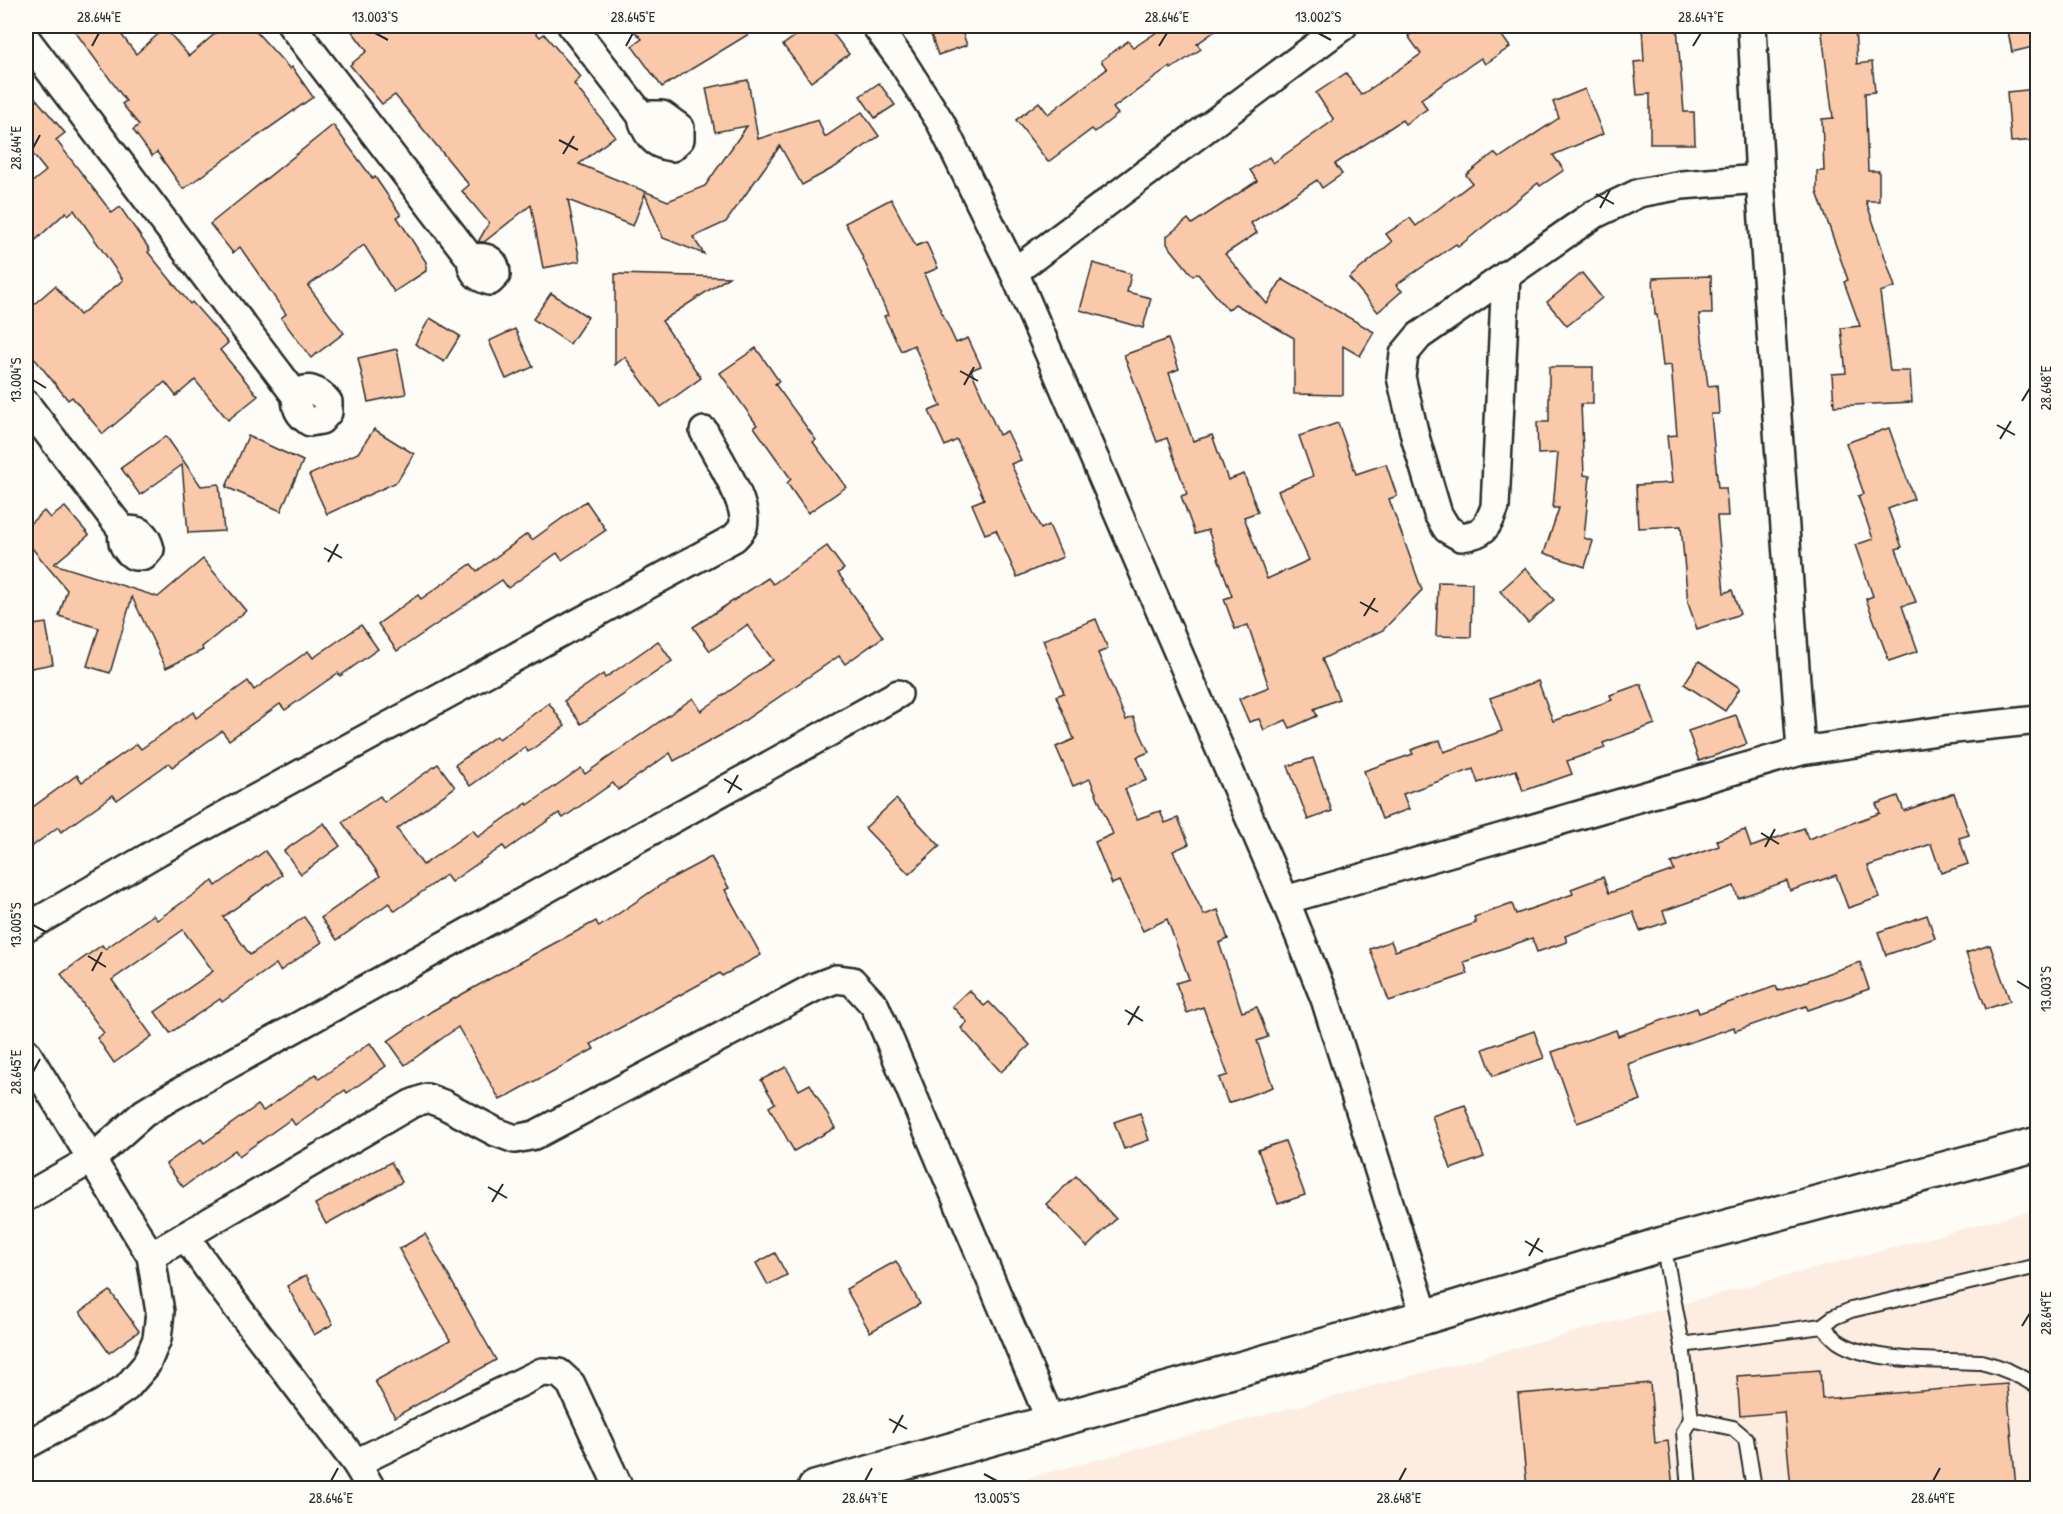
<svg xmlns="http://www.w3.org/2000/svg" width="2063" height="1514" viewBox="0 0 2063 1514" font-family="'Patrick Hand',sans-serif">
  <rect width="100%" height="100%" fill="#fdfcf7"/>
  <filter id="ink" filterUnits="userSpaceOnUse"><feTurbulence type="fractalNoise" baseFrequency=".0167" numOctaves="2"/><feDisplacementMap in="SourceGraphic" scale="12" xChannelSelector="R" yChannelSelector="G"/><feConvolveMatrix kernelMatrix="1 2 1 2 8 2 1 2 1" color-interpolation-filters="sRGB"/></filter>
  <g filter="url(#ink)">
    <path fill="#fcede0" d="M2037 1209V1488H991Z"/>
    <g fill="#fac9a9" stroke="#2b2b2b" stroke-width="1.5">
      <path d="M71 26H115L136 54 165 28 189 56 224 26H251L290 69 292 67 313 97 183 189 157 152 152 156 133 130 139 125 122 104 126 101Z"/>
      <path d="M348 26H530L540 37 544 34 581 77 574 84 615 136 579 164 668 201 705 186 747 126 715 132 706 88 748 80 758 139 818 120 825 137 862 112 879 136 835 167 802 185 780 146 726 222 693 237 704 254 663 238 645 194 633 226 568 200 580 261 543 268 531 205 484 242H478L489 223 462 191 469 185 395 95 382 104 350 65 367 51Z"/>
      <path d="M629 26H762L662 87 632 46 642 39Z"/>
      <path d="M809 26H827L849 54 811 82 783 45Z"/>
      <path d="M928 26H960L967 45 938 55Z"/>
      <path d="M1166 26H1222L1197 44 1201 49 1171 69 1170 67 1113 108 1118 114 1095 132 1092 129 1048 162 1016 120 1039 102 1048 114 1107 69 1101 61 1128 41 1133 48Z"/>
      <path d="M1423 26H1495L1510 47 1485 64 1481 58 1421 99 1427 109 1405 124 1402 120 1335 164 1342 174 1322 188 1317 180 1251 223 1257 233 1225 254 1267 304 1282 279 1374 332 1360 356 1343 346V395L1294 394V338L1235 304 1228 310 1197 273 1193 276 1167 244V236L1188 219 1192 224 1257 181 1250 170 1269 157 1273 163 1334 120 1316 93 1346 73 1361 95 1421 54 1408 36Z"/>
      <path d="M1642 26H1677L1684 112H1694L1695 144H1650V94L1637 95 1634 62 1644 61Z"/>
      <path d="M1821 26H1855L1857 64 1872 62 1875 92 1865 93 1868 171H1879V201H1866L1895 287 1880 292 1890 371H1910L1912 402 1834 406 1832 374 1846 373 1841 328 1860 326 1844 282 1848 280 1817 192V171H1824L1822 119 1833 118Z"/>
      <path d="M2007 26H2032L2037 46 2012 52Z"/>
      <path d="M879 83 895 105 875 118 860 96Z"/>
      <path d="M26 87 65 133 56 140 112 213 120 207 150 250 148 252 190 304 192 302 228 343 220 350 258 396 228 420 195 380 176 396 165 382 103 434 72 397 68 400 26 348V311L55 286 80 315 123 280 74 210 68 215 66 212 26 249V187L46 171 26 146Z"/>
      <path d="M1585 89 1603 134 1553 155 1564 170 1540 186 1538 183 1458 247 1456 244 1396 285 1402 291 1378 312 1349 278 1392 242 1386 234 1410 218 1416 226 1472 183 1466 175 1494 153 1499 158 1559 118 1553 102Z"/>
      <path d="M2037 89V140L2011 142 2007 92Z"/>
      <path d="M333 125 373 179 375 177 401 215 397 217 426 262V271L394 292 364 245 308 286 344 333 311 358 281 318 286 314 240 247 233 253 210 224Z"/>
      <path d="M891 199 916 246 926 242 938 268 924 274 956 343 968 338 981 366 971 370 999 435 1007 431 1021 460 1011 464 1041 529 1049 525 1063 557 1017 577 996 530 985 534 972 504 984 499 957 440 945 446 929 411 941 406 914 345 901 351 884 316 888 315 858 247 845 223Z"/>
      <path d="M1093 263 1131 274 1127 292 1151 298 1143 328 1080 310Z"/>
      <path d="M1582 273 1602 298 1567 326 1547 302Z"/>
      <path d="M615 274 729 277 662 321 701 378 661 407 625 357 615 365Z"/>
      <path d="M1711 276 1712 314H1699L1708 386 1717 385 1719 414H1711L1718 488H1726L1728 516H1717L1724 593 1732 590 1740 614 1697 629 1688 603 1681 526 1638 528 1636 485 1672 483 1667 436 1677 435 1671 365 1663 366 1657 315H1655L1653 278Z"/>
      <path d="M551 293 588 317 570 344 533 319Z"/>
      <path d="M430 318 460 336 444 362 415 344Z"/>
      <path d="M515 329 533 367 506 379 489 341Z"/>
      <path d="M1168 339 1179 369 1169 373 1193 441 1212 435 1228 480 1244 474 1258 512 1244 517 1267 579 1309 560 1278 491 1313 476 1299 436 1338 423 1356 474 1386 464 1397 496 1389 499 1422 590 1383 630 1322 659 1339 699 1314 709 1317 716 1290 728 1286 720 1264 730 1259 719 1249 722 1239 699 1269 687 1248 625 1235 629 1224 599 1232 596 1208 530 1195 534 1181 496 1187 494 1167 438 1157 442 1124 355Z"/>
      <path d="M756 348 779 381 775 384 816 440 813 442 846 487 808 513 787 483 791 479 754 427 757 425 720 373Z"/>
      <path d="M397 349 406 394 368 402 358 358Z"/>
      <path d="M1549 367H1593V404H1581L1584 475 1590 476 1584 538 1593 541 1585 567 1544 553 1559 508H1553L1558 453 1538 454 1537 422H1549Z"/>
      <path d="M1889 428 1914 499 1888 509 1902 547 1896 549 1916 602 1902 606 1918 651 1889 661 1866 599 1873 596 1855 545 1873 539 1858 496 1864 494 1846 443Z"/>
      <path d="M374 429 414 454 397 482 327 514 309 475 358 453Z"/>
      <path d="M166 436 201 486 219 484 224 531 188 533 182 465 140 495 121 468Z"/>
      <path d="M248 436 303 461 281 511 226 487Z"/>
      <path d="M586 501 606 530 562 560 557 553 508 588 502 580 397 651 378 624 418 595 421 599 471 564 477 571 527 534 532 540Z"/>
      <path d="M65 507 89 535 54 564 158 597 203 559 246 611 202 647 203 650 166 668 132 597 110 673 87 666 99 628 59 616 67 590 26 541V527L44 511 50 518Z"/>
      <path d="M827 546 844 569 838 573 883 637 845 664 839 656 732 729 674 761 670 753 618 790 613 783 563 818 559 813 506 850 503 846 451 882 446 875 395 911 389 903 337 940 321 918 380 876 342 822 380 796 384 802 438 764 455 787 397 829 423 865 473 830 478 837 527 803 528 805 581 768 585 774 693 698 701 711 773 660 747 625 710 651 693 627 768 578 773 584Z"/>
      <path d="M1526 568 1554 600 1528 623 1500 591Z"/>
      <path d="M1438 582 1472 583 1471 637 1436 636Z"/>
      <path d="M1096 619 1108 649 1098 653 1126 720 1133 717 1149 752 1137 757 1147 780 1125 789 1137 819 1160 811 1165 823 1178 818 1189 844 1173 851 1204 915 1218 910 1228 939 1219 943 1242 1012 1257 1007 1268 1037 1257 1041 1273 1087 1228 1103 1219 1078 1228 1075 1203 1007 1187 1013 1176 983 1189 979 1167 919 1143 931 1119 881 1112 884 1095 842 1113 834 1090 779 1073 786 1056 747 1074 739 1056 696 1064 693 1043 640Z"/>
      <path d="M46 623 53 664 26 669V626Z"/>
      <path d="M361 625 378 649 340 676 338 673 285 710 280 704 229 740 222 731 172 767 169 763 117 800 113 795 61 832 58 827 26 851V812L77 775 82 782 137 744 141 749 193 712 196 718 248 681 254 690 308 651 313 658Z"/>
      <path d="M658 641 672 661 581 724 564 701 603 674 605 678Z"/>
      <path d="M1699 661 1740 688 1725 711 1684 684Z"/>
      <path d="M1538 681 1553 721 1612 700 1610 695 1641 684 1655 724 1603 743 1605 748 1567 761 1572 774 1523 791 1516 770 1478 783 1473 769 1403 794 1409 809 1382 819 1364 771 1413 754 1411 750 1440 740 1444 752 1502 731 1490 698Z"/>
      <path d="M549 703 565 726 528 752 525 747 470 786 455 765 496 736 499 739Z"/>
      <path d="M1736 715 1747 744 1699 761 1688 731Z"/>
      <path d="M1313 758 1332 811 1308 820 1288 766Z"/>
      <path d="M1954 793 1969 835 1959 838 1968 864 1941 873 1931 844 1868 866 1880 897 1848 908 1836 875 1790 891 1787 881 1738 898 1734 886 1663 911 1667 922 1640 931 1633 912 1565 936 1567 942 1537 952 1532 938 1464 962 1468 974 1389 1001 1370 949 1391 941 1395 951 1476 923 1474 917 1512 904 1516 914 1573 894 1571 889 1603 877 1609 893 1674 870 1671 863 1719 846 1717 840 1745 830 1751 847 1804 828 1808 839 1880 813 1876 804 1898 796 1904 811Z"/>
      <path d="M896 799 940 846 909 874 865 828Z"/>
      <path d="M324 823 340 846 301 874 284 851Z"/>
      <path d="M265 851 282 875 223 917 250 955 304 917 322 942 280 971 276 964 222 1002 220 999 170 1033 155 1012 213 971 183 930 112 980 152 1036 114 1063 97 1038 104 1033 61 974 102 945 105 949 153 915 157 920 213 881 216 886Z"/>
      <path d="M711 857 729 888 725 890 761 955 722 976 720 973 647 1013 591 1044 594 1049 500 1100 458 1027 405 1065 388 1041 432 1011 538 952 596 921 599 927 668 880Z"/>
      <path d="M1927 915 1935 938 1886 955 1878 932Z"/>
      <path d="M1990 945 2010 1001 1986 1009 1966 953Z"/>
      <path d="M1860 962 1869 989 1808 1010 1806 1006 1735 1031 1734 1027 1628 1064 1641 1100 1577 1123 1552 1052 1616 1030 1618 1036 1697 1008 1699 1013 1776 986 1778 991Z"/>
      <path d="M969 990 984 1006 989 1002 1030 1045 1001 1072 961 1028 967 1022 952 1006Z"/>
      <path d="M1534 1031 1544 1058 1493 1076 1483 1049Z"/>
      <path d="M370 1043 386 1066 347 1093 345 1090 295 1125 291 1119 239 1156 235 1150 183 1187 166 1164 201 1139 204 1143 258 1105 263 1111 316 1074 319 1079Z"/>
      <path d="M786 1067 799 1090 810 1084 835 1128 794 1151 769 1107 775 1103 761 1080Z"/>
      <path d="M1465 1105 1484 1157 1451 1169 1432 1116Z"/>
      <path d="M1140 1113 1149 1140 1124 1149 1114 1122Z"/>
      <path d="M1285 1141 1305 1195 1278 1204 1258 1150Z"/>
      <path d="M391 1162 402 1182 326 1224 315 1204Z"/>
      <path d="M1076 1176 1116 1219 1087 1247 1046 1204Z"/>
      <path d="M425 1234 496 1360 395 1417 375 1381 450 1340 399 1249Z"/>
      <path d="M775 1253 787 1275 768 1285 756 1263Z"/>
      <path d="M896 1261 920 1304 870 1332 846 1289Z"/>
      <path d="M306 1275 333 1324 314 1335 287 1286Z"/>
      <path d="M110 1291 139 1331 109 1353 80 1312Z"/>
      <path d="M1820 1370 1822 1399 2007 1384 2016 1488H1791L1784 1412 1740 1416 1737 1376Z"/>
      <path d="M1650 1383 1655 1443 1668 1441 1673 1488H1527L1518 1394Z"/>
    </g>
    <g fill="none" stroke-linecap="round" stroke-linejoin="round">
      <defs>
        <g id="service">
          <path d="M1663 1244 1682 1345 1691 1419 1684 1432 1689 1488"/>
          <path d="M2038 1266 1851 1310 1834 1317 1822 1326C1828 1331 1833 1338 1839 1342 1871 1363 1943 1360 1981 1362 2002 1367 2020 1375 2038 1387"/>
          <path d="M1682 1345 1822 1326"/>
          <path d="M1691 1419 1733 1428 1746 1439 1754 1488"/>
        </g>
        <g id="minor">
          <path d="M292 26 471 259C472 272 476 277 490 281L496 275C496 259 485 255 471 259"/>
          <path d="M572 26 641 115C646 134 653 145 672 147L680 139V128L662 115H641"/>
          <path d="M876 26 901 60 941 123 1014 272 1285 900 1325 999 1425 1317"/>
          <path d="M26 39 296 396C296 409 299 415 310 422L321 420 328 412V402C319 391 307 384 296 396"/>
          <path d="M1014 272 1343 26"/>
          <path d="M1506 275 1495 507C1487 528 1484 534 1461 537L1447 529 1438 514 1416 440 1401 377 1404 354 1419 336 1593 215 1639 193 1682 185 1760 179"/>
          <path d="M26 404 123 531C121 543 124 549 134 556H144L150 549C146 533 139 528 123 531"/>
          <path d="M1801 751 1945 730 2038 720"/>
          <path d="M1285 900 1801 751 1760 179 1752 26"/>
          <path d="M26 928 159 851 734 538C737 535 741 531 743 527 750 504 715 453 704 431"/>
          <path d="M26 1052 151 1256 160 1312 157 1339 146 1365 127 1387 105 1402 26 1445"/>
          <path d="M26 1197 92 1159 144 1113 167 1099 898 694"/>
          <path d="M185 1236 217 1281 356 1463 371 1488"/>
          <path d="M151 1256 411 1104 427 1098 443 1104 496 1132 515 1139 535 1135 815 987 836 979 852 981 875 1006 1051 1422"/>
          <path d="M356 1463 542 1372 559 1373 571 1384 619 1488"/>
        </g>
        <path id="tertiary" d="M815 1488 1425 1317 1663 1244 2038 1144"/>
      </defs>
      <use href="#service" stroke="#2b2b2b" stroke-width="18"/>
      <use href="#minor" stroke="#2b2b2b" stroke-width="32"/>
      <use href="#tertiary" stroke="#2b2b2b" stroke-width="38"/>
      <use href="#service" stroke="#fdfcf7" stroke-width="14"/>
      <use href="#minor" stroke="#fdfcf7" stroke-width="27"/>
      <use href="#tertiary" stroke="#fdfcf7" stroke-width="33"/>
    </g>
  </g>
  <path fill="none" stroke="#2b2b2b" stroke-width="2" d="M375 33 388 40M1318 33 1331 40M92 46 99 33M626 46 633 33M1159 46 1167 33M1693 46 1701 33M559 140 578 150M33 148 40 135M563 154 574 136M1596 194 1614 204M1600 208 1610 190M960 371 978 381M33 380 46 388M964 385 974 367M2022 401 2030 388M1997 425 2015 435M2000 439 2011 421M324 548 342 558M328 562 338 544M1360 602 1378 612M1364 616 1375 598M724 779 742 790M728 793 738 775M1761 833 1779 844M1765 847 1775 829M33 925 46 932M88 956 106 967M92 971 102 952M2017 981 2030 989M1125 1010 1143 1021M1128 1025 1139 1006M33 1072 40 1059M488 1187 507 1198M492 1202 503 1184M1525 1241 1543 1252M1529 1256 1539 1238M2022 1326 2030 1313M889 1419 907 1429M893 1433 903 1415M984 1474 997 1481M331 1481 338 1468M865 1481 872 1468M1399 1481 1406 1468M1933 1481 1940 1468"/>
  <rect width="2063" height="1514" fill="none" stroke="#fdfcf7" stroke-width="66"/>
  <rect x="33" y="33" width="1997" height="1448" fill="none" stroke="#2b2b2b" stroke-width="2"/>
  <g font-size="15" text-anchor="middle" fill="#2b2b2b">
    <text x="99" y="22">28.644°E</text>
    <text x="375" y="22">13.003°S</text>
    <text x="633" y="22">28.645°E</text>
    <text x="1167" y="22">28.646°E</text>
    <text x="1318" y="22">13.002°S</text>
    <text x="1701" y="22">28.647°E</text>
    <text transform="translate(16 148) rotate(-90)" y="5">28.644°E</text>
    <text transform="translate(16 380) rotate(-90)" y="5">13.004°S</text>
    <text transform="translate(2046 388) rotate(-90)" y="5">28.648°E</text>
    <text transform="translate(16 925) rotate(-90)" y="5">13.005°S</text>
    <text transform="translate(2046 989) rotate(-90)" y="5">13.003°S</text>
    <text transform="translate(16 1072) rotate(-90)" y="5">28.645°E</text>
    <text transform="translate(2046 1313) rotate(-90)" y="5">28.649°E</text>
    <text x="331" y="1503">28.646°E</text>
    <text x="865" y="1503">28.647°E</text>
    <text x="997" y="1503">13.005°S</text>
    <text x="1399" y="1503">28.648°E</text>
    <text x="1933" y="1503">28.649°E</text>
  </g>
</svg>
